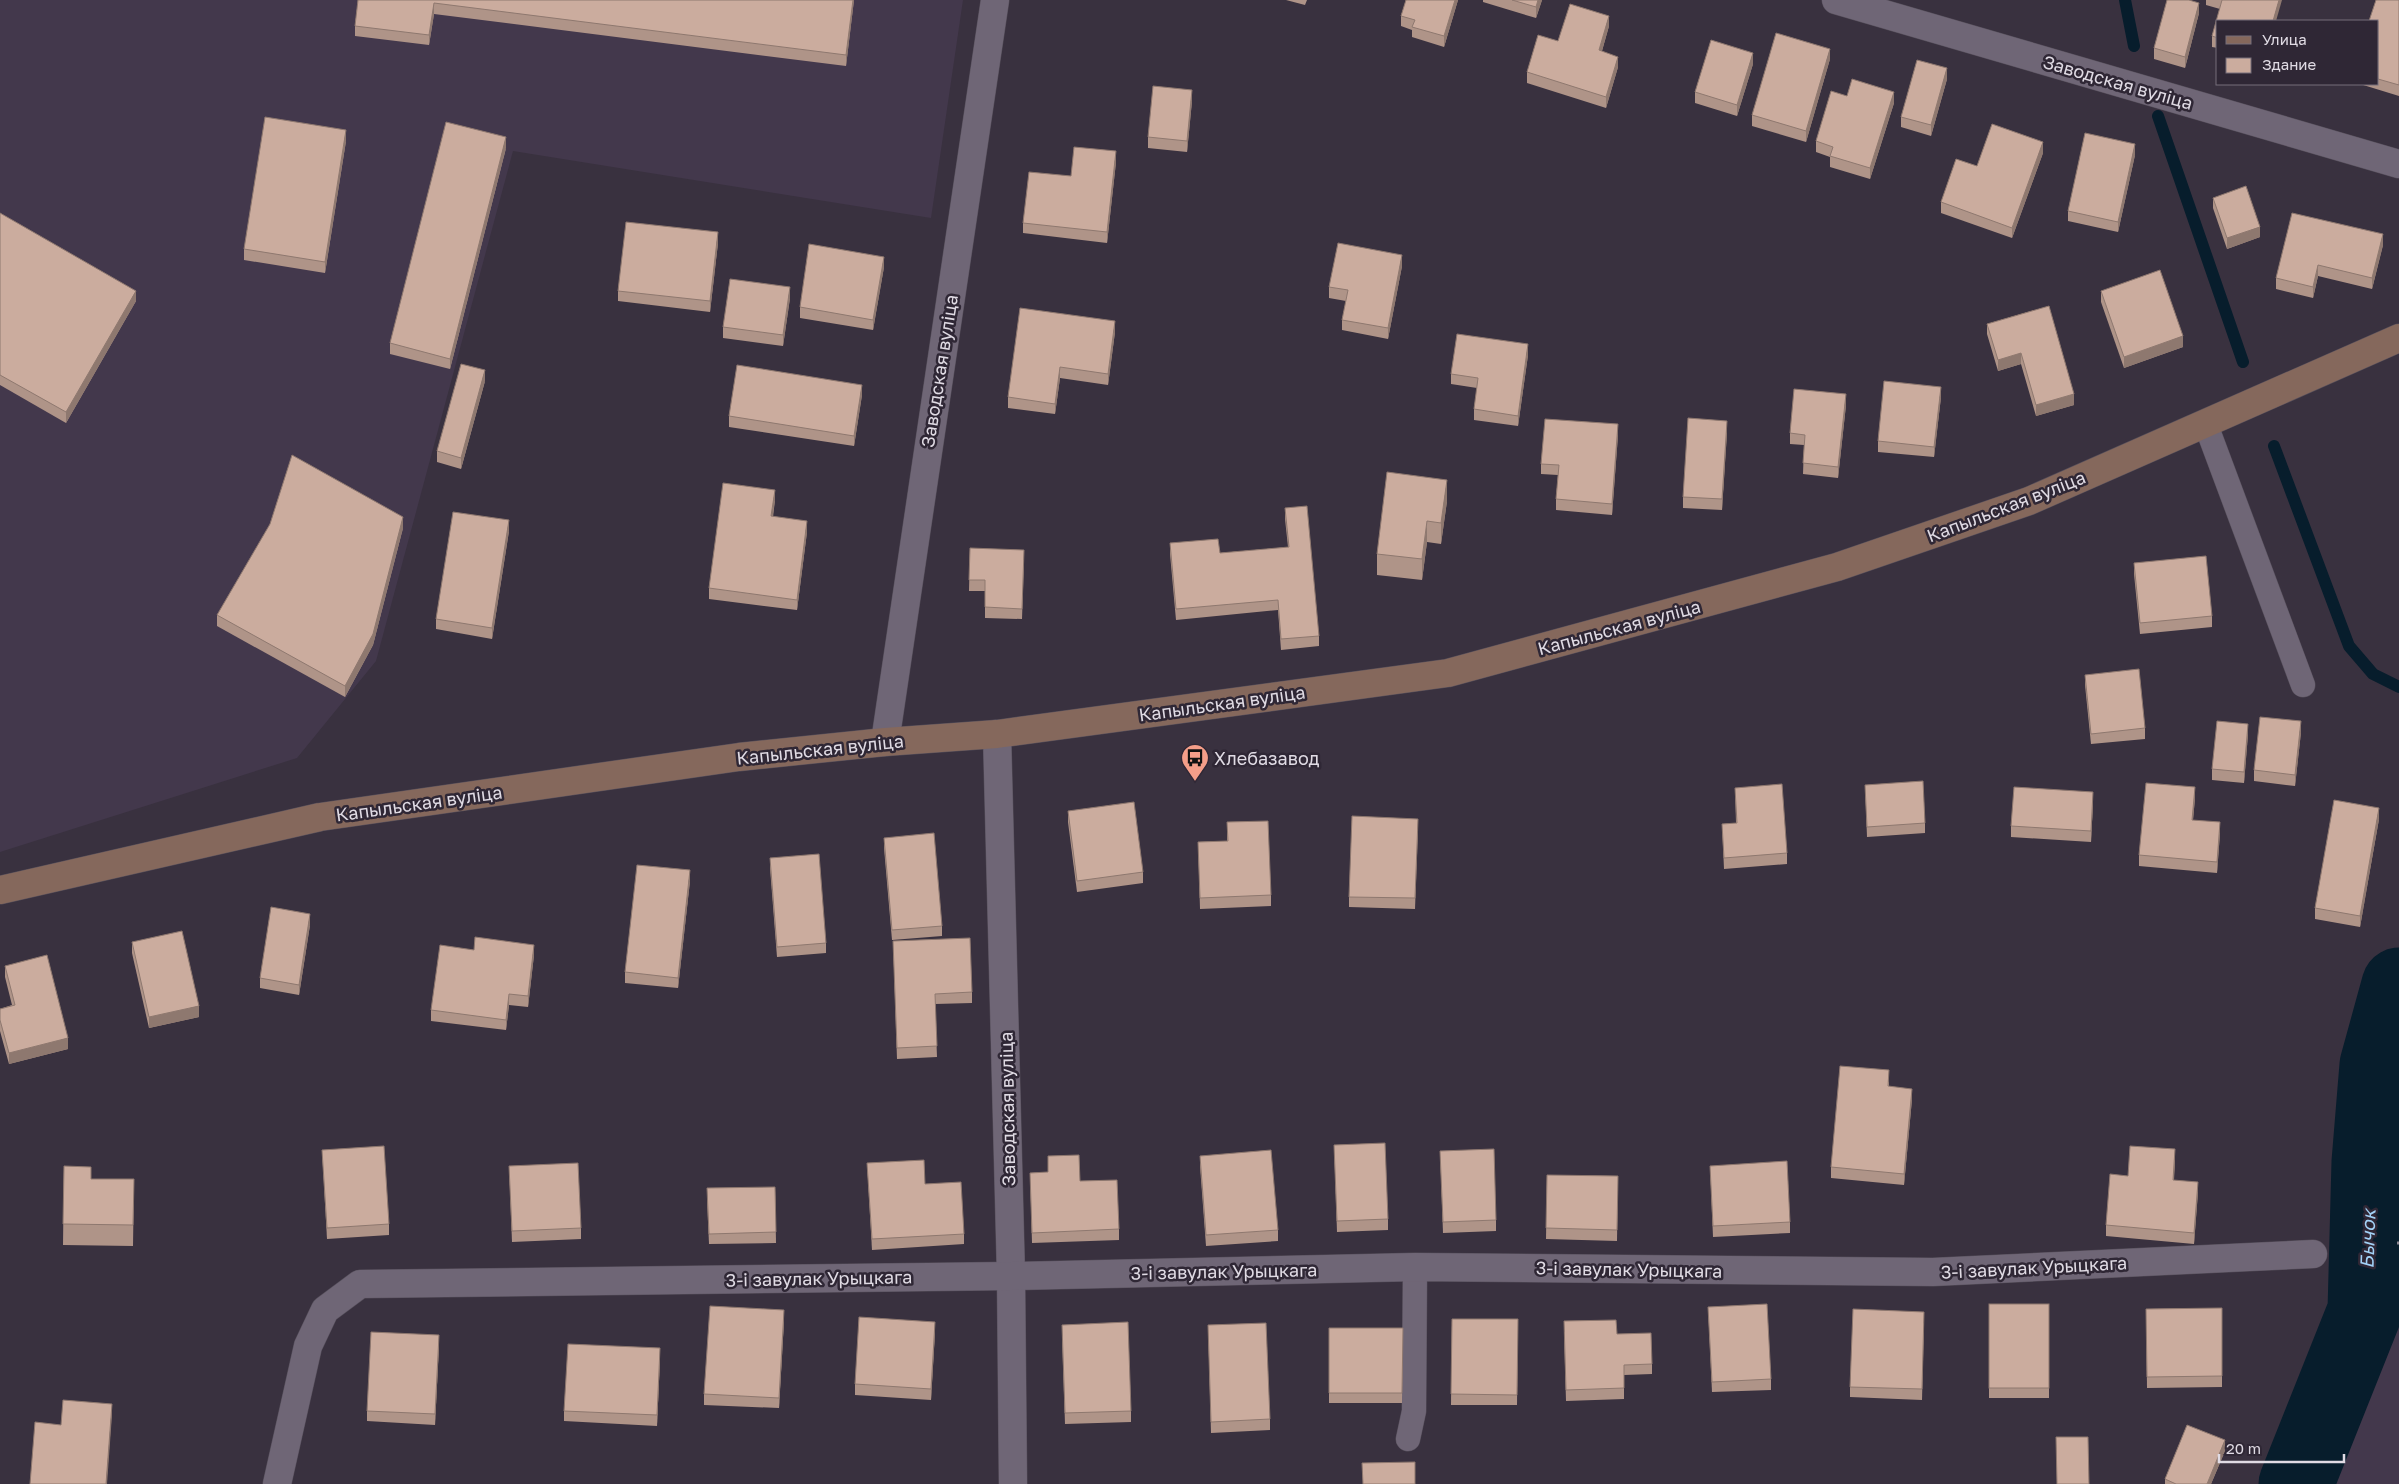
<svg xmlns="http://www.w3.org/2000/svg" width="2399" height="1484" viewBox="0 0 2399 1484" font-family="'Golos Text',sans-serif">
  <rect width="100%" height="100%" fill="#39313f"/>
  <g fill="#43384c">
    <path d="M0 0H963L931 218 513 151 376 661 297 758 0 852Z"/>
    <path d="M2399 1285V1484H2329L2377 1367Z"/>
  </g>
  <g fill="none" stroke-linecap="round" stroke-linejoin="round">
    <g stroke="#071d2c" stroke-width="12">
      <path d="M2125 0 2134 46"/>
      <path d="M2158 116 2243 362"/>
      <path d="M2274 446 2349 646 2373 674 2399 687"/>
    </g>
    <path stroke="#071d2c" stroke-width="75" d="M2296 1484 2365 1311 2369 1162 2377 1065 2399 985"/>
    <defs>
      <g id="service">
        <path d="M2206 425 2303 685"/>
        <path d="M1408 1439 1414 1411 1415 1267"/>
      </g>
      <g id="minor">
        <path d="M1836 0 2399 164"/>
        <path d="M997 734 1011 1276 1013 1484"/>
        <path d="M885 742 995 0"/>
        <path d="M277 1484 308 1346 325 1310 360 1284 1011 1276 1415 1267 1933 1272 2313 1254"/>
      </g>
      <path id="secondary" d="M0 890 320 817 739 757 885 742 997 734 1448 673 1837 567 2029 501 2399 338"/>
    </defs>
    <use href="#service" stroke="#564f5b" stroke-width="25"/>
    <use href="#minor" stroke="#564f5b" stroke-width="29"/>
    <use href="#secondary" stroke="#564f5b" stroke-width="29"/>
    <path stroke="#8a848f" stroke-width="3" stroke-dasharray="2.5 4" stroke-linecap="butt" d="M2397 1243H2399"/>
    <use href="#service" stroke="#6f6676" stroke-width="24"/>
    <use href="#minor" stroke="#6f6676" stroke-width="28"/>
    <use href="#secondary" stroke="#85685c" stroke-width="28"/>
  </g>
  <g fill="#af9488">
    <path d="M358 0H854L846 66 434 14 429 45 355 36V26Z"/>
    <path d="M1286 0H1307L1305 5Z"/>
    <path d="M1406 0H1458L1444 47 1412 37V30L1401 26V16Z"/>
    <path d="M1483 0H1542L1536 18 1483 2Z"/>
    <path d="M2206 0H2282L2218 21V48L2212 47V36L2220 9 2206 5Z"/>
    <path d="M2399 0V96L2360 84H2378V21Z"/>
    <path d="M2199 13 2185 68 2154 59V48Z"/>
    <path d="M1609 26 1602 51 1618 67 1606 108 1527 83V72L1558 41Z"/>
    <path d="M1830 59 1806 142 1752 126V115Z"/>
    <path d="M1753 64 1737 116 1695 103V92Z"/>
    <path d="M1947 79 1931 136 1901 127V117Z"/>
    <path d="M1847 96 1894 103 1870 179 1830 167V157L1816 152V141Z"/>
    <path d="M1192 101 1187 152 1148 148V137Z"/>
    <path d="M346 141 325 273 244 260V249Z"/>
    <path d="M506 148 450 369 390 354V343Z"/>
    <path d="M2043 153 2012 238 1941 213V202L1977 166Z"/>
    <path d="M2135 155 2118 232 2068 221V211Z"/>
    <path d="M1116 162 1107 243 1023 233V223L1071 176Z"/>
    <path d="M2213 198 2260 237 2227 249 2213 208Z"/>
    <path d="M0 213 136 301 66 423 0 385Z"/>
    <path d="M718 243 710 312 618 301V291Z"/>
    <path d="M2383 245 2372 289 2318 276 2313 298 2276 289V278Z"/>
    <path d="M1402 266 1388 339 1342 330V320L1346 301 1329 298V287Z"/>
    <path d="M884 267 873 330 800 318V307Z"/>
    <path d="M2101 291 2183 347 2124 368 2101 302Z"/>
    <path d="M790 298 783 346 723 338V327Z"/>
    <path d="M2049 306 2074 405 2036 416 2021 364 1998 371 1987 334V324Z"/>
    <path d="M1115 332 1108 385 1060 378 1055 414 1008 408V397Z"/>
    <path d="M1528 355 1518 426 1474 420V409L1477 388 1451 384V374Z"/>
    <path d="M485 381 461 469 437 462V451Z"/>
    <path d="M862 395 854 446 729 427V416Z"/>
    <path d="M1941 397 1934 457 1878 452V441Z"/>
    <path d="M1846 405 1838 478 1803 474 1804 445 1790 444V433Z"/>
    <path d="M1727 432 1722 510 1683 508V497Z"/>
    <path d="M1618 435 1612 515 1556 510V499L1558 475 1541 474V464Z"/>
    <path d="M775 500 773 517 807 532 797 610 709 599V588Z"/>
    <path d="M1447 501 1441 544 1427 542 1422 580 1377 575V554Z"/>
    <path d="M1285 508 1319 636V646L1281 650 1278 610 1176 620 1170 554V543L1220 553 1288 547 1285 519Z"/>
    <path d="M403 528 373 645 345 697 217 626V615Z"/>
    <path d="M509 531 492 639 436 629V619Z"/>
    <path d="M970 548 1024 560 1022 619 985 618V591H969Z"/>
    <path d="M2134 563 2212 616V627L2140 634 2134 574Z"/>
    <path d="M2085 675 2145 728V739L2091 744 2085 685Z"/>
    <path d="M2301 732 2295 786 2254 781V770Z"/>
    <path d="M2248 734 2244 783 2212 780V769Z"/>
    <path d="M1865 785 1925 823V833L1867 837Z"/>
    <path d="M1735 788 1787 853V864L1724 869 1722 824 1736 823Z"/>
    <path d="M2195 798 2193 820 2220 833 2217 873 2139 866V855Z"/>
    <path d="M2093 803 2091 842 2011 837V826Z"/>
    <path d="M1068 811 1143 872V883L1077 892 1068 822Z"/>
    <path d="M2379 819 2360 927 2315 919V908Z"/>
    <path d="M1227 822 1271 895V906L1200 909 1198 842 1227 841Z"/>
    <path d="M1418 829 1415 909 1349 907V897Z"/>
    <path d="M884 838 942 926V936L892 940 884 848Z"/>
    <path d="M770 858 826 943V953L777 957 770 868Z"/>
    <path d="M690 881 678 988 625 983V972Z"/>
    <path d="M310 925 299 995 260 988V978Z"/>
    <path d="M893 941 972 992V1003L935 1004 937 1057 897 1059Z"/>
    <path d="M132 942 199 1017 149 1028 132 953Z"/>
    <path d="M534 955 528 1007 509 1005 506 1030 431 1021V1010Z"/>
    <path d="M5 966 68 1049 9 1064 0 1031V1009L12 1005 5 977Z"/>
    <path d="M1889 1081V1086L1912 1099 1904 1185 1831 1178V1167Z"/>
    <path d="M1334 1145 1388 1219V1230L1337 1232Z"/>
    <path d="M322 1150 389 1224V1235L327 1239Z"/>
    <path d="M1440 1151 1496 1220V1231L1443 1233Z"/>
    <path d="M1200 1156 1278 1230V1241L1206 1246 1200 1166Z"/>
    <path d="M2175 1160 2174 1180 2198 1192 2194 1244 2106 1236V1225L2128 1176Z"/>
    <path d="M867 1163 925 1184 964 1234V1244L872 1250Z"/>
    <path d="M64 1166 91 1179H134L133 1246 63 1245Z"/>
    <path d="M509 1166 581 1228V1239L512 1242Z"/>
    <path d="M1710 1166 1790 1222V1233L1713 1237Z"/>
    <path d="M1048 1172 1080 1181 1119 1229V1240L1032 1243 1030 1173Z"/>
    <path d="M1547 1175 1618 1176 1617 1241 1546 1239Z"/>
    <path d="M775 1187 776 1243 709 1244 707 1199Z"/>
    <rect x="1989" y="1304" width="60" height="94"/>
    <path d="M1708 1307 1771 1379V1390L1712 1392Z"/>
    <path d="M2222 1308V1387L2147 1388 2146 1309Z"/>
    <path d="M1452 1319H1518L1517 1405H1451Z"/>
    <path d="M784 1321 779 1408 704 1405V1394Z"/>
    <path d="M1924 1323 1922 1400 1850 1397V1387Z"/>
    <path d="M1208 1325 1270 1419V1430L1211 1433Z"/>
    <path d="M1329 1328H1403L1402 1403H1329Z"/>
    <path d="M935 1332 931 1400 855 1395V1384Z"/>
    <path d="M1564 1332 1617 1334 1652 1364V1374L1624 1375V1399L1566 1401Z"/>
    <path d="M1062 1336 1131 1411V1422L1065 1424Z"/>
    <path d="M439 1346 435 1425 367 1421V1411Z"/>
    <path d="M660 1359 657 1426 564 1421V1411Z"/>
    <path d="M2225 1451 2211 1484H2165V1479Z"/>
  </g>
  <g fill="#8e786f">
    <path d="M853 0H854L846 66V55Z"/>
    <path d="M1455 0H1458L1444 47V36Z"/>
    <path d="M1538 0H1542L1536 18V7Z"/>
    <path d="M2279 0H2282L2276 21H2273Z"/>
    <path d="M434 3V14L429 45V35Z"/>
    <path d="M2199 3V13L2185 68V57Z"/>
    <path d="M1609 16V26L1599 61V50Z"/>
    <path d="M1830 49V59L1806 142V131Z"/>
    <path d="M1753 53V64L1737 116V105Z"/>
    <path d="M1618 57V67L1606 108V97Z"/>
    <path d="M1947 68V79L1931 136V125Z"/>
    <path d="M1192 90V101L1187 152V141Z"/>
    <path d="M1894 92V103L1870 179V168Z"/>
    <path d="M346 130V141L325 273V262Z"/>
    <path d="M506 137V148L450 369V359Z"/>
    <path d="M2043 142V153L2012 238V228Z"/>
    <path d="M2135 144V155L2118 232V222Z"/>
    <path d="M1116 151V162L1107 243V232Z"/>
    <path d="M2260 227V237L2227 249V238Z"/>
    <path d="M718 232V243L710 312V301Z"/>
    <path d="M2383 234V245L2372 289V278Z"/>
    <path d="M1402 255V266L1388 339V328Z"/>
    <path d="M884 257V267L873 330V320Z"/>
    <path d="M2318 265V276L2313 298V287Z"/>
    <path d="M790 287V298L783 346V335Z"/>
    <path d="M136 291V301L66 423V412Z"/>
    <path d="M1115 321V332L1108 385V374Z"/>
    <path d="M2183 336V347L2124 368V357Z"/>
    <path d="M1528 344V355L1518 426V416Z"/>
    <path d="M2021 353V364L1998 371V360Z"/>
    <path d="M1060 367V378L1055 414V404Z"/>
    <path d="M485 370V381L461 469V458Z"/>
    <path d="M862 385V395L854 446V436Z"/>
    <path d="M1941 387V397L1934 457V447Z"/>
    <path d="M1846 394V405L1838 478V467Z"/>
    <path d="M2074 394V405L2036 416V405Z"/>
    <path d="M1727 421V432L1722 510V499Z"/>
    <path d="M1618 424V435L1612 515V504Z"/>
    <path d="M1447 480V501L1441 544V523Z"/>
    <path d="M775 490V500L771 527V516Z"/>
    <path d="M403 517V528L373 645 345 697V686Z"/>
    <path d="M509 520V531L492 639V628Z"/>
    <path d="M807 521V532L797 610V600Z"/>
    <path d="M1427 521V542L1422 580V559Z"/>
    <path d="M2301 721V732L2295 786V775Z"/>
    <path d="M2248 724V734L2244 783V772Z"/>
    <path d="M2195 787V798L2192 830V820Z"/>
    <path d="M2093 792V803L2091 842V831Z"/>
    <path d="M2379 808V819L2360 927V916Z"/>
    <path d="M2220 822V833L2217 873V862Z"/>
    <path d="M690 870V881L678 988V978Z"/>
    <path d="M310 914V925L299 995V985Z"/>
    <path d="M534 945V955L528 1007V996Z"/>
    <path d="M509 994V1005L506 1030V1020Z"/>
    <path d="M199 1006V1017L149 1028V1017Z"/>
    <path d="M68 1038V1049L9 1064V1053Z"/>
    <path d="M1912 1089V1099L1904 1185V1174Z"/>
    <path d="M2175 1149V1160L2173 1190V1180Z"/>
    <path d="M2198 1182V1192L2194 1244V1233Z"/>
    <path d="M784 1310V1321L779 1408V1398Z"/>
    <path d="M935 1322V1332L931 1400V1389Z"/>
    <path d="M439 1335V1346L435 1425V1414Z"/>
    <path d="M660 1348V1359L657 1426V1415Z"/>
    <path d="M112 1404V1415L107 1484H106Z"/>
    <path d="M2225 1440V1451L2211 1484H2207Z"/>
  </g>
  <g fill="#cbac9e" stroke="#8e786f">
    <path d="M358 0H853L846 55 434 3 429 35 355 26Z"/>
    <path d="M1406 0H1455L1444 36 1412 27 1415 20 1401 16Z"/>
    <path d="M1512 0H1538L1536 7Z"/>
    <path d="M2167 0H2189L2199 3 2185 57 2154 48Z"/>
    <path d="M2222 0H2279L2273 21H2218V38L2212 36Z"/>
    <path d="M2376 0H2399V85L2378 79V21H2369Z"/>
    <path d="M1570 4 1609 16 1599 50 1618 57 1606 97 1527 72 1538 35 1558 41Z"/>
    <path d="M1776 33 1830 49 1806 131 1752 115Z"/>
    <path d="M1711 40 1753 53 1737 105 1695 92Z"/>
    <path d="M1917 60 1947 68 1931 125 1901 117Z"/>
    <path d="M1852 79 1894 92 1870 168 1830 156 1833 147 1816 141 1831 91 1847 96Z"/>
    <path d="M1153 86 1192 90 1187 141 1148 137Z"/>
    <path d="M265 117 346 130 325 262 244 249Z"/>
    <path d="M446 122 506 137 450 359 390 343Z"/>
    <path d="M1992 124 2043 142 2012 228 1941 202 1956 159 1977 166Z"/>
    <path d="M2085 133 2135 144 2118 222 2068 211Z"/>
    <path d="M1074 147 1116 151 1107 232 1023 223 1029 172 1071 176Z"/>
    <path d="M2246 186 2260 227 2227 238 2213 198Z"/>
    <path d="M0 213 136 291 66 412 0 375Z"/>
    <path d="M2292 213 2383 234 2372 278 2318 265 2313 287 2276 278Z"/>
    <path d="M626 222 718 232 710 301 618 291Z"/>
    <path d="M1338 243 1402 255 1388 328 1342 320 1348 290 1329 287Z"/>
    <path d="M809 244 884 257 873 320 800 307Z"/>
    <path d="M2160 270 2183 336 2124 357 2101 291Z"/>
    <path d="M730 279 790 287 783 335 723 327Z"/>
    <path d="M2049 306 2074 394 2036 405 2021 353 1998 360 1987 324Z"/>
    <path d="M1020 308 1115 321 1108 374 1060 367 1055 404 1008 397Z"/>
    <path d="M1457 334 1528 344 1518 416 1474 409 1478 378 1451 374Z"/>
    <path d="M461 364 485 370 461 458 437 451Z"/>
    <path d="M737 365 862 385 854 436 729 416Z"/>
    <path d="M1884 381 1941 387 1934 447 1878 441Z"/>
    <path d="M1794 389 1846 394 1838 467 1803 463 1805 435 1790 433Z"/>
    <path d="M1688 418 1727 421 1722 499 1683 497Z"/>
    <path d="M1545 419 1618 424 1612 504 1556 499 1559 465 1541 464Z"/>
    <path d="M292 455 403 517 373 634 345 686 217 615 270 524Z"/>
    <path d="M1387 472 1447 480 1441 523 1427 521 1422 559 1377 554Z"/>
    <path d="M723 483 775 490 771 516 807 521 797 600 709 588Z"/>
    <path d="M1307 506 1319 636 1281 639 1278 600 1176 609 1170 543 1218 539 1220 553 1289 547 1285 508Z"/>
    <path d="M453 512 509 520 492 628 436 619Z"/>
    <path d="M970 548 1024 550 1022 609 985 607V580H969Z"/>
    <path d="M2206 556 2212 616 2140 623 2134 563Z"/>
    <path d="M2139 669 2145 728 2091 734 2085 675Z"/>
    <path d="M2260 717 2301 721 2295 775 2254 770Z"/>
    <path d="M2217 721 2248 724 2244 772 2212 769Z"/>
    <path d="M1923 781 1925 823 1867 827 1865 785Z"/>
    <path d="M2146 783 2195 787 2192 820 2220 822 2217 862 2139 855Z"/>
    <path d="M1782 784 1787 853 1724 858 1722 824 1737 823 1735 788Z"/>
    <path d="M2014 787 2093 792 2091 831 2011 826Z"/>
    <path d="M2334 800 2379 808 2360 916 2315 908Z"/>
    <path d="M1134 802 1143 872 1077 881 1068 811Z"/>
    <path d="M1352 816 1418 819 1415 898 1349 897Z"/>
    <path d="M1268 821 1271 895 1200 898 1198 842 1228 841 1227 822Z"/>
    <path d="M934 833 942 926 892 930 884 838Z"/>
    <path d="M819 854 826 943 777 947 770 858Z"/>
    <path d="M637 865 690 870 678 978 625 972Z"/>
    <path d="M271 907 310 914 299 985 260 978Z"/>
    <path d="M182 931 199 1006 149 1017 132 942Z"/>
    <path d="M475 937 534 945 528 996 509 994 506 1020 431 1010 440 945 474 950Z"/>
    <path d="M970 938 972 992 935 994 937 1046 897 1048 893 941Z"/>
    <path d="M47 955 68 1038 9 1053 0 1020V1009L15 1005 5 966Z"/>
    <path d="M1840 1066 1889 1070 1888 1086 1912 1089 1904 1174 1831 1167Z"/>
    <path d="M1385 1143 1388 1219 1337 1221 1334 1145Z"/>
    <path d="M384 1146 389 1224 327 1228 322 1150Z"/>
    <path d="M2130 1146 2175 1149 2173 1180 2198 1182 2194 1233 2106 1225 2110 1174 2128 1176Z"/>
    <path d="M1494 1149 1496 1220 1443 1222 1440 1151Z"/>
    <path d="M1271 1150 1278 1230 1206 1235 1200 1156Z"/>
    <path d="M1079 1155 1080 1181 1117 1180 1119 1229 1032 1233 1030 1173 1048 1172V1156Z"/>
    <path d="M924 1160 925 1184 961 1182 964 1234 872 1239 867 1163Z"/>
    <path d="M1787 1161 1790 1222 1713 1226 1710 1166Z"/>
    <path d="M578 1163 581 1228 512 1231 509 1166Z"/>
    <path d="M64 1166 91 1167V1179H134L133 1225 63 1224Z"/>
    <path d="M1547 1175 1618 1176 1617 1230 1546 1228Z"/>
    <path d="M775 1187 776 1232 709 1234 707 1188Z"/>
    <path d="M1767 1304 1771 1379 1712 1382 1708 1307Z"/>
    <rect x="1989" y="1304" width="60" height="84"/>
    <path d="M710 1306 784 1310 779 1398 704 1394Z"/>
    <path d="M2222 1308V1376L2147 1377 2146 1309Z"/>
    <path d="M1853 1309 1924 1312 1922 1389 1850 1387Z"/>
    <path d="M859 1317 935 1322 931 1389 855 1384Z"/>
    <path d="M1452 1319H1518L1517 1395 1451 1394Z"/>
    <path d="M1616 1320 1617 1334 1651 1333 1652 1364 1624 1365V1388L1566 1390 1564 1321Z"/>
    <path d="M1128 1322 1131 1411 1065 1413 1062 1325Z"/>
    <path d="M1266 1323 1270 1419 1211 1422 1208 1325Z"/>
    <path d="M1329 1328H1403L1402 1393H1329Z"/>
    <path d="M371 1332 439 1335 435 1414 367 1411Z"/>
    <path d="M568 1344 660 1348 657 1415 564 1411Z"/>
    <path d="M63 1400 112 1404 106 1484H30L35 1422 61 1425Z"/>
    <path d="M2187 1425 2225 1440 2207 1484H2176L2165 1479Z"/>
    <path d="M2056 1437H2088L2089 1484H2057Z"/>
    <path d="M1415 1462V1484H1363L1362 1463Z"/>
  </g>
  <defs>
    <symbol id="bus-pin" viewBox="-11 -11 22 30"><path d="M0 17L-7.5 6A9.5 9.5 0 1 1 7.5 6Z" fill="#f49e89" stroke="#2f2735"/><path d="M-5-6H5V4H4V6H2V4H-2V6H-4V4H-5ZM-3.5-4V0h7V-4ZM-3.5 1.2v1.5H-2V1.2ZM2 1.2v1.5H3.5V1.2Z" fill="#111"/></symbol>
  </defs>
  <g fill-rule="evenodd">
    <use href="#bus-pin" x="1179" y="742" width="32" height="43"/>
  </g>
  <g text-anchor="middle" dominant-baseline="central" stroke-width="5" stroke-linejoin="round" paint-order="stroke">
    <g font-size="18" fill="#e0dbe4" stroke="#2f2735">
      <text transform="translate(2118 82) rotate(16)">Заводская вуліца</text>
      <text transform="translate(939 371) rotate(-81)">Заводская вуліца</text>
      <text transform="translate(2006 506) rotate(-21)">Капыльская вуліца</text>
      <text transform="translate(1619 627) rotate(-15)">Капыльская вуліца</text>
      <text transform="translate(1222 703) rotate(-8)">Капыльская вуліца</text>
      <text transform="translate(820 749) rotate(-6)">Капыльская вуліца</text>
      <text transform="translate(419 803) rotate(-8)">Капыльская вуліца</text>
      <text transform="translate(1007 1109) rotate(-91)">Заводская вуліца</text>
      <text transform="translate(2034 1267) rotate(-3)">3-і завулак Урыцкага</text>
      <text transform="translate(1629 1269) rotate(1)">3-і завулак Урыцкага</text>
      <text transform="translate(1224 1271) rotate(-1)">3-і завулак Урыцкага</text>
      <text transform="translate(819 1278) rotate(-1)">3-і завулак Урыцкага</text>
    </g>
    <g font-size="18" fill="#e0dbe4" stroke="#2f2735" text-anchor="start">
      <text x="1214" y="758">Хлебазавод</text>
    </g>
    <g font-size="19" font-style="italic" fill="#a2d1f6" stroke="#2f2735">
      <text transform="translate(2367 1239) rotate(-88)">Бычок</text>
    </g>
  </g>
  <rect x="2216" y="20" width="162" height="65" fill="#2f2735" stroke="#766f7b"/>
  <rect x="2226" y="36" width="25" height="8" fill="#85685c" stroke="#766f7b"/>
  <text x="2262" y="45" font-size="15" fill="#e0dbe4">Улица</text>
  <rect x="2226" y="58" width="25" height="15" fill="#cbac9e" stroke="#766f7b"/>
  <text x="2262" y="70" font-size="15" fill="#e0dbe4">Здание</text>
  <path d="M2219 1454v8h125v-8" fill="none" stroke="#e0dbe4" stroke-width="2.5"/>
  <text x="2226" y="1454" font-size="15" fill="#e0dbe4" stroke="#2f2735" stroke-width="4" paint-order="stroke">20 m</text>
</svg>
